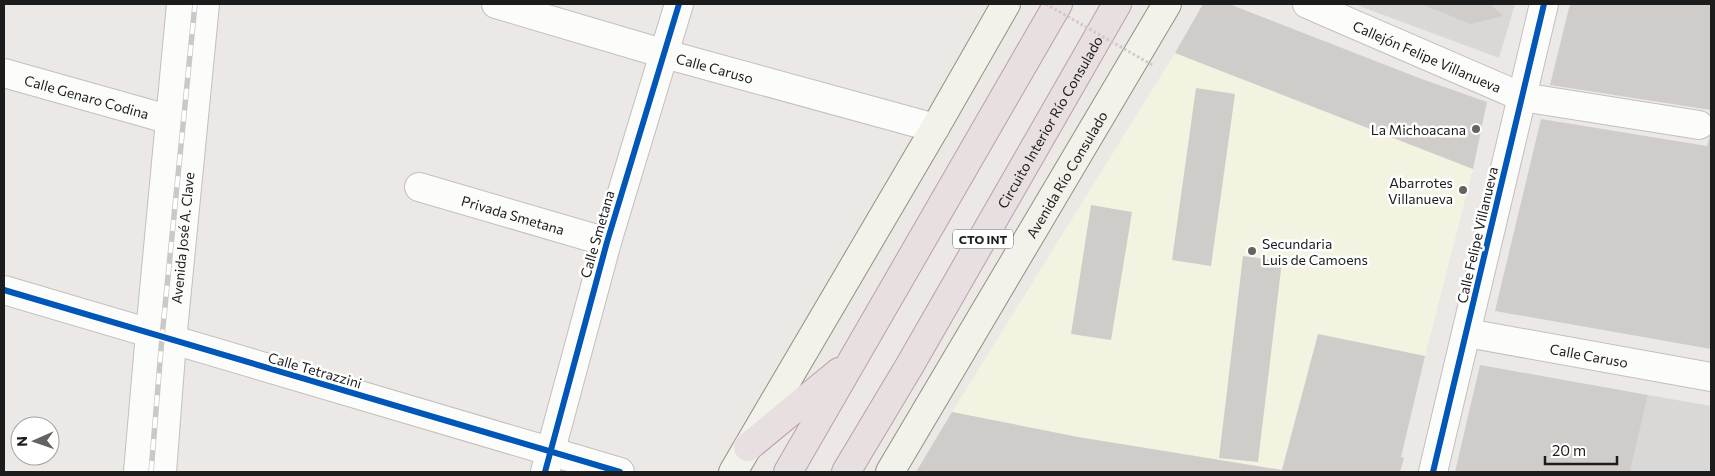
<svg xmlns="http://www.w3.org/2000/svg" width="1715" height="476" viewBox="0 0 1715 476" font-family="Commissioner,sans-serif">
  <rect width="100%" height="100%" fill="#ebe8e5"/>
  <g fill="#dad8d6">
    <path d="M1354 4H1515L1499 58Z"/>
    <path d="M1648 395 1711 406V472H1630Z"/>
  </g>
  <path fill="#f4f2e1" d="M1175 53 1473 169 1425 356 1318 334 1282 470 1078 437 952 412Z"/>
  <g fill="#d0ccca">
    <path d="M1203 4H1229L1419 78 1487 102 1473 169 1175 53Z"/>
    <path d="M1421 4H1490L1503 16 1471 24Z"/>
    <path d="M1570 4H1711V110L1550 85Z"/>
    <path d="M1196 88 1235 94 1211 266 1172 260Z"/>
    <path d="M1541 119 1707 146 1711 130V349L1495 311Z"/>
    <path d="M1091 205 1132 212 1111 340 1071 334Z"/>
    <path d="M1243 256 1282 261 1258 462 1219 458Z"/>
    <path d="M1318 334 1425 356 1401 457 1404 458 1400 472H916L952 412 1078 437 1282 470Z"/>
    <path d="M1480 365 1648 395 1630 472H1455Z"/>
  </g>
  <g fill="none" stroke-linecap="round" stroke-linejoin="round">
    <defs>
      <g id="street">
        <path id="s1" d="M496 4 665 54 935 128"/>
        <path id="s2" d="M1307 4 1522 97 1699 125"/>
        <path id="s3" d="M4 73 171 120"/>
        <path id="s4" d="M419 187 607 242"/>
        <path d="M4 290 620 472"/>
        <path id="s5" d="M1467 333 1711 377"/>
        <path d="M138 472 150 333 181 4"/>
        <path id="s6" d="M162 472 172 341 205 4"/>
        <path d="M545 472 607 242 679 4"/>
        <path d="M1433 472 1544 4"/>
      </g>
      <g id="secondary">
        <path d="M733 472 935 128 1006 4"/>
        <path id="s7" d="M890 472 1167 4"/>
      </g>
      <g id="highway">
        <path d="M748 447 839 372"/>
        <path d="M788 472 1058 4"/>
        <path id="s8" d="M846 472 910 365 1117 4"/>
      </g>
    </defs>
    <use href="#street" stroke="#c2c0bf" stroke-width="30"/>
    <use href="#secondary" stroke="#92927f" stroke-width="30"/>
    <use href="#highway" stroke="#bd9fa8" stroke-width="30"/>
    <use href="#street" stroke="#fcfcfb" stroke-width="28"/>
    <use href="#secondary" stroke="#f2f1ea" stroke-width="28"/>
    <use href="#highway" stroke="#e8dfe0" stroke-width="28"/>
    <defs>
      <path id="rail" d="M151 472 162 337 195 4"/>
    </defs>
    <use href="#rail" stroke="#c9c9c8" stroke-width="5.5"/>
    <use href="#rail" stroke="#fff" stroke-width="4" stroke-dasharray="11" stroke-linecap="butt"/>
    <path stroke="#d4c7c6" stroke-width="3" stroke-dasharray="2.5 2.5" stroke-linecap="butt" d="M1046 4 1154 66"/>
    <defs>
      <g id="cycleway">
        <path d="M4 290 620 472"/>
        <path d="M545 472 607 242 679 4"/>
        <path d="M1433 472 1544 4"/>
      </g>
    </defs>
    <use href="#cycleway" stroke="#fff" stroke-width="9"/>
    <use href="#cycleway" stroke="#0057b8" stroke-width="6"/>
  </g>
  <g fill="#646362" stroke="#fff" stroke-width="2">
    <circle cx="1476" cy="129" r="5"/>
    <circle cx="1463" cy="190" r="5"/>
    <circle cx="1252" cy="251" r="5"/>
  </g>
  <g text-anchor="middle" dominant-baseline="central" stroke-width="5" stroke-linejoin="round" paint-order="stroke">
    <rect fill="#fff" stroke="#606060" stroke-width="1" x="953" y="229.5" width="60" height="19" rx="4"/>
    <g font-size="12" font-weight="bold" fill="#1c1c1c">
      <text x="983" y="239">CTO INT</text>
    </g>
    <g font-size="14" fill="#1c1c1c" stroke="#fff">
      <text stroke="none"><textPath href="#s2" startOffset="131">Callejón Felipe Villanueva</textPath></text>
      <text stroke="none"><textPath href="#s1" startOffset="228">Calle Caruso</textPath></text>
      <text stroke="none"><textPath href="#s3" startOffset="86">Calle Genaro Codina</textPath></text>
      <text stroke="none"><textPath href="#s8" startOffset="405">Circuito Interior Río Consulado</textPath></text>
      <text stroke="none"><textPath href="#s7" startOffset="346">Avenida Río Consulado</textPath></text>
      <text stroke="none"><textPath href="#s4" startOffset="98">Privada Smetana</textPath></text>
      <text transform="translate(597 234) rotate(-74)">Calle Smetana</text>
      <text transform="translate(1477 235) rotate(-77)">Calle Felipe Villanueva</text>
      <text stroke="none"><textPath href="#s6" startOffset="235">Avenida José A. Clave</textPath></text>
      <text stroke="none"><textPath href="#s5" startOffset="124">Calle Caruso</textPath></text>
      <text transform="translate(315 370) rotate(16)">Calle Tetrazzini</text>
    </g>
    <g font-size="14" fill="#1c1c1c" stroke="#fff" text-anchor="end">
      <text x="1466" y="129">La Michoacana</text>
      <text x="1453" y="182">Abarrotes<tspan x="1453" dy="16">Villanueva</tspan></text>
      <text x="1262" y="243" text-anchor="start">Secundaria<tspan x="1262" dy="16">Luis de Camoens</tspan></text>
    </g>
  </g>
  <rect width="1715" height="476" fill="none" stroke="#1c1c1c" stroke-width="10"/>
  <g transform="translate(35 441) rotate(268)"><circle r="24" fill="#ffffff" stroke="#a4a4a4"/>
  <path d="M0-4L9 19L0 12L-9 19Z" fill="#646362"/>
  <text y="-8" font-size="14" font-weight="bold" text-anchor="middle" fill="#1c1c1c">N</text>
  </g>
  <path d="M1545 456v8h72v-8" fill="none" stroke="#1c1c1c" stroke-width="2.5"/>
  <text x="1552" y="456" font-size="15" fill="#1c1c1c" stroke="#ffffff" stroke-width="4" paint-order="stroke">20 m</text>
</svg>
